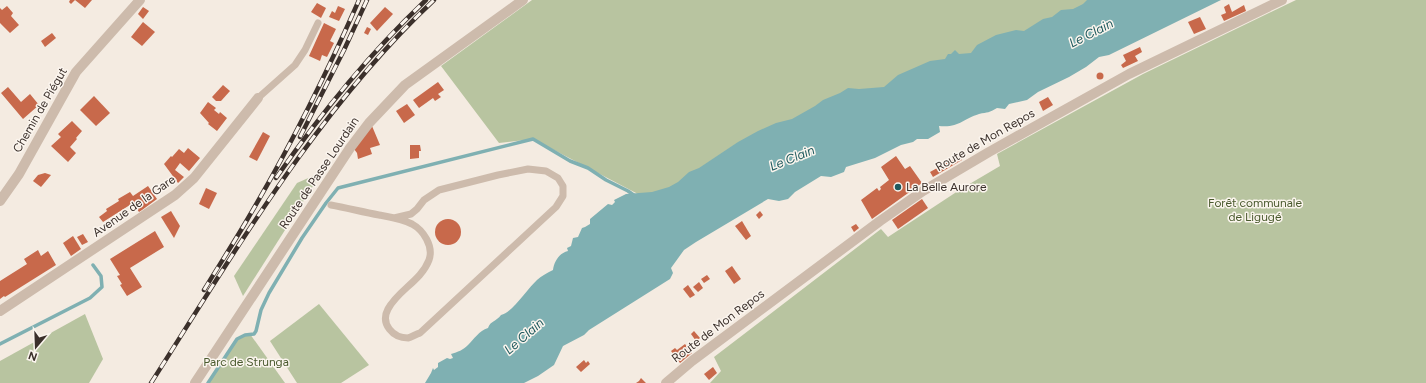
<svg xmlns="http://www.w3.org/2000/svg" width="1426" height="383" viewBox="0 0 1426 383" font-family="Figtree,sans-serif">
  <rect width="100%" height="100%" fill="#f4ebe1"/>
  <g fill="#b8c4a0">
    <path d="M532 0H1114L669 212 638 194 533 139 499 143 441 66Z"/>
    <path d="M1296 0H1426V383H710L721 371 714 357 881 229 888 237 961 189 1000 166 997 154 1143 74Z"/>
    <path d="M322 172 243 296 234 276 297 183Z"/>
    <path d="M319 304 369 365 341 383H297L270 341Z"/>
    <path d="M85 314 103 359 89 383H0V361Z"/>
    <path d="M250 334 285 383H209L237 339Z"/>
  </g>
  <path fill="#7fb0b2" d="M1087 0H1221L1109 55 1099 57 1086 67 1069 77 1038 92 1027 100 1009 104 1005 109 997 108C989 113 988 112 979 114 963 119 959 128 939 126L940 132 928 139H917L913 142 901 145 875 158 846 167 844 172 831 177 821 176 795 192 788 199 779 201 768 199 696 242 684 250 671 268 673 273 670 279 589 330 584 335 563 346 554 365 538 376 524 383H425L431 373 433 368 434 370 438 367V363L447 358 450 359 453 358 451 354C458 352 463 350 468 345 474 339 479 331 488 328 490 321 497 321 501 315 512 313 528 288 537 280 541 276 547 273 553 270 554 262 559 253 568 251L567 248 571 246 573 238 578 237 582 228 585 227 590 224V219L608 204 612 205 615 202 614 200 626 194 652 192 669 187 678 182 689 172 699 168 738 142 758 131 776 123 792 119 815 106 823 100 840 93 848 88 859 89 884 87 898 75 930 61 945 59 948 54H951L955 50 959 54 971 53 977 45 996 35 1016 30 1024 31 1043 19 1052 17 1061 10 1073 9 1083 4Z"/>
  <g fill="none" stroke-linecap="round" stroke-linejoin="round">
    <g stroke="#7fb0b2" stroke-width="3.5">
      <path d="M0 344 90 298 102 287 101 276 93 265"/>
      <path d="M208 383 237 339 245 335 254 334 256 331 261 310 269 293 302 238 326 203 338 188 533 139 570 161 588 168 606 180 628 191 635 196"/>
    </g>
  </g>
  <g fill="#c8694b">
    <path d="M70 0H92L85 8 75 0 71 4 69 2Z"/>
    <path d="M317 3 326 8 321 18 311 12Z"/>
    <path d="M1229 4 1232 12 1244 5 1246 11 1224 21 1221 15 1226 13 1224 7Z"/>
    <path d="M7 6 13 13 11 16 19 25 10 33 0 23V8L2 10Z"/>
    <path d="M338 6 345 9 339 21 329 17 332 11 335 13Z"/>
    <path d="M143 7 149 11 143 19 138 14Z"/>
    <path d="M385 7 393 14 377 31 370 23Z"/>
    <path d="M1200 17 1206 29 1194 34 1188 22Z"/>
    <path d="M143 22 155 32 142 46 131 37Z"/>
    <path d="M324 23 336 29 330 41 334 43 327 57 322 55 320 61 309 56Z"/>
    <path d="M367 27 371 29 368 35 364 33Z"/>
    <path d="M52 33 56 38 45 47 41 41Z"/>
    <path d="M1140 47 1142 52 1135 56 1138 61 1123 68 1121 65 1126 61 1123 55Z"/>
    <circle cx="1100" cy="76" r="3.5"/>
    <path d="M438 82 444 90 438 94 441 97 435 101 433 98 419 108 413 100Z"/>
    <path d="M223 85 230 91 221 101H216L212 97Z"/>
    <path d="M8 87 21 102 30 94 39 105 23 119 1 93Z"/>
    <path d="M94 96 110 113 96 126 80 110Z"/>
    <path d="M1048 97 1053 105 1043 111 1039 102Z"/>
    <path d="M208 102 216 108 214 110 219 114 220 112 227 118 217 131 208 124 209 123 200 113Z"/>
    <path d="M407 104 415 115 404 123 396 111Z"/>
    <path d="M72 121 82 131 76 138 77 139 70 147 76 153 68 162 51 146 61 137 58 134Z"/>
    <path d="M372 126 380 145 370 148 372 154 358 159 357 153 354 149Z"/>
    <path d="M263 132 270 136 257 161 249 157Z"/>
    <path d="M410 145H420L421 151H419V158L410 159Z"/>
    <path d="M188 148 200 158 189 171 180 163 175 170 184 177 178 183 164 164 171 156 172 157 179 149 184 153Z"/>
    <path d="M896 156 905 169 910 166 922 183 872 219 861 200 877 188 879 191 881 189 880 187 889 180 881 167Z"/>
    <path d="M959 156 962 160 933 177 930 172Z"/>
    <path d="M45 173 51 175 41 187 33 181 38 175Z"/>
    <path d="M148 186 157 199 142 210 139 212 133 203 103 222 99 217 107 211 106 209 119 201 118 199 130 192 133 196Z"/>
    <path d="M206 188 217 193 209 209 199 204Z"/>
    <path d="M922 199 928 208 898 229 892 220Z"/>
    <path d="M171 211 180 226 174 238 161 217Z"/>
    <path d="M760 211 763 215 759 219 756 215Z"/>
    <circle cx="448" cy="232" r="13"/>
    <path d="M742 221 751 236 746 240 735 226Z"/>
    <path d="M856 224 859 228 854 232 851 227Z"/>
    <path d="M155 231 164 247 130 268 142 287 127 296 120 285 122 284 117 276 120 275 110 259Z"/>
    <path d="M83 234 88 242 82 245 77 237Z"/>
    <path d="M73 236 81 249 71 256 63 243Z"/>
    <path d="M38 250 41 256 48 251 56 265 5 297 4 296 0 299V281L27 264 24 259Z"/>
    <path d="M732 266 741 279 734 284 725 271Z"/>
    <path d="M707 275 710 279 704 283 701 279Z"/>
    <path d="M699 282 703 288 698 292 693 287Z"/>
    <path d="M688 285 695 295 690 298 683 289Z"/>
    <path d="M694 331 700 338 696 341 691 334Z"/>
    <path d="M685 344 692 353 680 363 671 351 675 348 677 350Z"/>
    <path d="M584 360 586 363 588 361 590 364 581 372 576 367Z"/>
    <path d="M713 367 717 373 709 380 704 374Z"/>
    <path d="M641 378 646 383H636L639 381Z"/>
  </g>
  <g fill="none" stroke-linecap="round" stroke-linejoin="round">
    <g stroke="#cdbbac" stroke-width="7">
      <path d="M258 98 295 65 305 50 318 23"/>
      <path d="M331 205C347 208 363 212 379 215 390 217 402 219 412 224 423 230 434 246 429 260 421 281 398 290 388 309 380 324 393 338 408 338 412 337 416 334 420 333L556 207 563 196V186L558 178 546 171 528 169 498 175 439 190 424 200 417 209 411 214 394 218"/>
    </g>
    <g stroke="#cdbbac" stroke-width="10">
      <path d="M0 201 19 174 76 72 140 0"/>
      <path d="M0 311 175 195 194 178 258 98"/>
      <path d="M195 383 350 148 369 123 405 85 523 0"/>
      <path d="M666 383 692 361 880 221 923 191 989 152 1129 74 1282 0"/>
    </g>
    <defs>
      <g id="rail">
        <path d="M300 137 344 50 367 0"/>
        <path d="M276 178C321 113 369 54 426 0"/>
        <path d="M204 290C218 267 233 244 247 220 289 149 326 75 359 0"/>
        <path d="M151 383C236 250 318 109 434 0"/>
      </g>
    </defs>
    <use href="#rail" stroke="#3b302b" stroke-width="4.5"/>
    <use href="#rail" stroke="#fbf5ee" stroke-width="3" stroke-dasharray="9" stroke-linecap="butt"/>
  </g>
  <circle fill="#1f5a5e" stroke="#fbf5ee" stroke-width="1.5" cx="898" cy="187" r="4"/>
  <g text-anchor="middle" dominant-baseline="central" stroke-width="3" stroke-linejoin="round" paint-order="stroke">
    <g font-size="12" fill="#3b302b" stroke="#fbf5ee">
      <text transform="translate(40 110) rotate(-60)">Chemin de Piégut</text>
      <text transform="translate(985 140) rotate(-30)">Route de Mon Repos</text>
      <text transform="translate(319 173) rotate(-56)">Route de Passe Lourdain</text>
      <text transform="translate(134 206) rotate(-35)">Avenue de la Gare</text>
      <text transform="translate(718 326) rotate(-37)">Route de Mon Repos</text>
    </g>
    <g font-size="12" fill="#3b302b" stroke="#fbf5ee" text-anchor="start">
      <text x="906" y="187">La Belle Aurore</text>
    </g>
    <g font-size="12" fill="#4a5a2e" stroke="#fbf5ee">
      <text x="1255" y="203">Forêt communale<tspan x="1255" dy="14">de Ligugé</tspan></text>
      <text x="246" y="362">Parc de Strunga</text>
    </g>
    <g font-size="13" font-style="italic" fill="#1f5a5e" stroke="#fbf5ee">
      <text transform="translate(1091 33) rotate(-27)">Le Clain</text>
      <text transform="translate(792 158) rotate(-22)">Le Clain</text>
      <text transform="translate(524 336) rotate(-41)">Le Clain</text>
    </g>
  </g>
  <g transform="translate(36 347) rotate(199)" stroke="#fbf5ee" stroke-width="3" paint-order="stroke">
  <path d="M0-3L7 15L0 10L-7 15Z" fill="#3b302b"/>
  <text y="-6" font-size="11" font-weight="bold" text-anchor="middle" fill="#3b302b">N</text>
  </g>
</svg>
